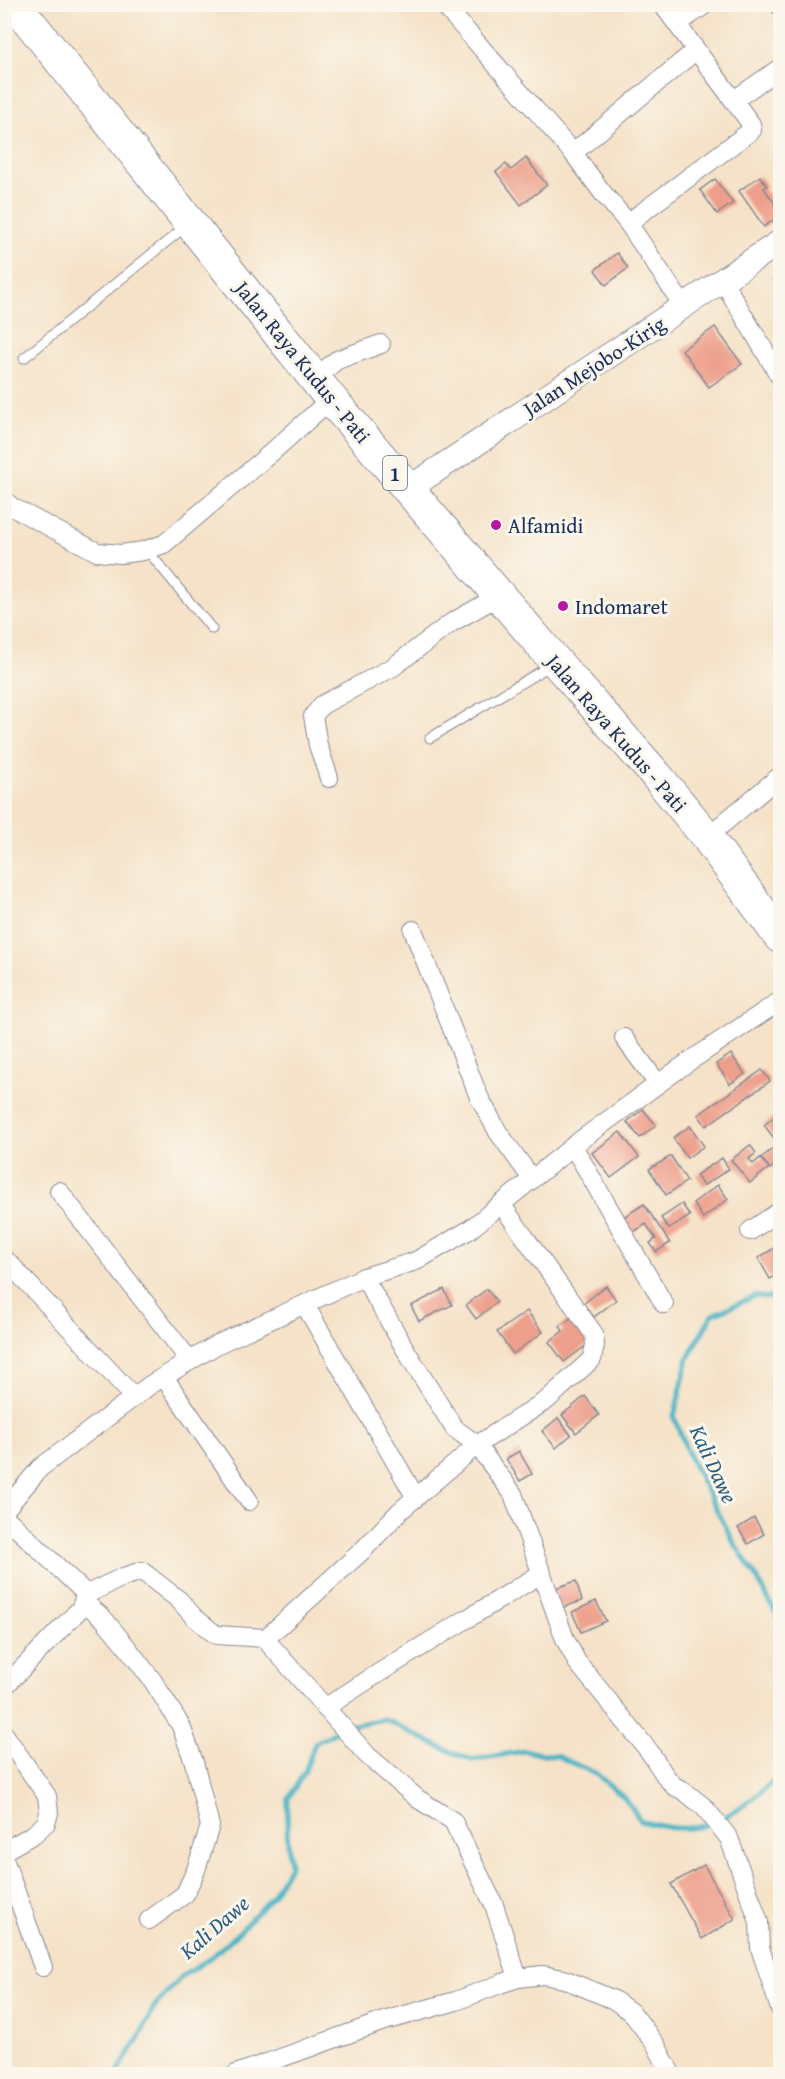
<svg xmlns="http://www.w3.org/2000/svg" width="785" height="2079" viewBox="0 0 785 2079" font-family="'Gentium Book Plus',serif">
  <rect width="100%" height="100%" fill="#fbf7ec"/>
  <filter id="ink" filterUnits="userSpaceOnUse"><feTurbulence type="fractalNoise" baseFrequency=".0167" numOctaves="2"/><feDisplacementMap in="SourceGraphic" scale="12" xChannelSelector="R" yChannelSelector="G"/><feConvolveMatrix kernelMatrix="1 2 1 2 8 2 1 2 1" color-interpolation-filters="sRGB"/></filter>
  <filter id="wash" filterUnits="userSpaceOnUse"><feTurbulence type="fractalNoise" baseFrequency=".008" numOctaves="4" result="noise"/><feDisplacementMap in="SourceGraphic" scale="24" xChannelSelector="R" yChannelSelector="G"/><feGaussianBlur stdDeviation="1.35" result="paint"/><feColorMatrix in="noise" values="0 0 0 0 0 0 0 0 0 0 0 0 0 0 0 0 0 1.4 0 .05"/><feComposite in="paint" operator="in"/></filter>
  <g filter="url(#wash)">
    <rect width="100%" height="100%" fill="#f5e2c8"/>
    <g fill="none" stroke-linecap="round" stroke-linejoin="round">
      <g stroke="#48b3c5" stroke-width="5">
        <path d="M780 1299 756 1296 712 1315 688 1358 674 1417 690 1458 733 1541 757 1578 780 1621"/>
        <path d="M348 1726 384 1719 442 1748 472 1760 524 1751 557 1756 595 1773 625 1798 641 1821C658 1826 684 1831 702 1826 729 1819 761 1794 780 1774"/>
        <path d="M116 2074 139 2038 154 2007 182 1976 212 1957 240 1931 271 1897 290 1866 287 1831 288 1799 305 1771 315 1743 340 1730"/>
      </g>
    </g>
    <g id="blocks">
      <g fill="#ed9f8b">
        <path d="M768 4H780V9L774 13Z"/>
        <path d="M526 158 547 185 521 205 496 172 506 164 511 170Z"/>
        <path d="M760 176 767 186 764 188 780 211V215L764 227 739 191Z"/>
        <path d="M715 179 733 203 717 214 700 190Z"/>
        <path d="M617 253 628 268 606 285 595 270Z"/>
        <path d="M780 274V291L773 279Z"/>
        <path d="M715 327 742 364 709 387 682 350Z"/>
        <path d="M731 1054 745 1074 730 1084 716 1064Z"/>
        <path d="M762 1070 770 1081 706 1126 698 1115Z"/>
        <path d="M643 1109 656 1125 640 1138 627 1122Z"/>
        <path d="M780 1112V1146L764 1125Z"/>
        <path d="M690 1126 704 1146 687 1158 673 1138Z"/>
        <path d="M620 1132 639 1157 611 1178 592 1153Z"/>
        <path d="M750 1145 756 1153 749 1159 753 1164 760 1158 769 1168 750 1183 731 1160Z"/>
        <path d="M776 1146 780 1151V1160L770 1169 761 1158Z"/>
        <path d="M671 1156 687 1181 666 1195 649 1169Z"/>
        <path d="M722 1158 729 1169 703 1186 696 1175Z"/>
        <path d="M718 1185 728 1199 703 1218 693 1203Z"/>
        <path d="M644 1204 670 1243 656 1252 650 1243 656 1239 646 1224 629 1235 619 1220Z"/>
        <path d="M682 1204 690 1216 669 1229 661 1218Z"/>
        <path d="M776 1247 780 1254V1273L770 1279 758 1258Z"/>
        <path d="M606 1286 616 1300 594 1317 583 1304Z"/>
        <path d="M444 1289 452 1305 419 1321 411 1306Z"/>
        <path d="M487 1289 497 1302 476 1319 466 1305Z"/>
        <path d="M527 1311 543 1332 513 1354 497 1332Z"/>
        <path d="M572 1317 591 1342 564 1362 549 1342 563 1331 560 1326Z"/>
        <path d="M585 1396 599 1415 576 1433 562 1415Z"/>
        <path d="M558 1418 571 1435 556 1448 542 1431Z"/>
        <path d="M519 1451 532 1474 520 1481 506 1459Z"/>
        <path d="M754 1518 764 1534 748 1544 738 1528Z"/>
        <path d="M576 1581 582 1601 560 1608 553 1589Z"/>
        <path d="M596 1601 606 1621 581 1632 572 1612Z"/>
        <path d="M704 1865 735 1919 702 1939 671 1884Z"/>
      </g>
    </g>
  </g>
  <g filter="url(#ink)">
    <use href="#blocks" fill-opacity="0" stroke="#888893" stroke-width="1.5"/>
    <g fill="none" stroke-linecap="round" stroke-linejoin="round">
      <defs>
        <g id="service">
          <path d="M24 358 186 226"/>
          <path d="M147 550 212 629"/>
          <path d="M430 738 551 665"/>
        </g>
        <g id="minor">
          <path d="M443 4 573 153 602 192 628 223 684 307"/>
          <path d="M677 24 706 4"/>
          <path d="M734 100 780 68"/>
          <path d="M573 153 696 50"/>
          <path d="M628 223 752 130 751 124 662 4"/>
          <path d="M723 281 780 377"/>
          <path d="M315 378 337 360 381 344"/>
          <path d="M4 500 12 507 97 552 121 554 143 551 164 544 272 452 331 399"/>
          <path d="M329 778 318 745 313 716 322 705 393 667 451 623 499 596"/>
          <path d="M707 837 780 776"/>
          <path d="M413 930 479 1097 498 1132 532 1179"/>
          <path d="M624 1038 658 1084"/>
          <path d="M573 1146 664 1304"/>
          <path d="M59 1191 190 1361"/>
          <path d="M501 1204 594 1334 595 1345 592 1359 547 1400 477 1445 513 1494 565 1639 577 1662 649 1751 666 1777 674 1786 684 1791 704 1807 729 1838 759 1922 760 1948 780 2009"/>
          <path d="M750 1231 780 1211"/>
          <path d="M4 1261 8 1262 134 1397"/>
          <path d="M364 1277 408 1354 454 1428 477 1445 400 1511 363 1550 265 1639 367 1755 418 1799 453 1821 494 1905 518 1978"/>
          <path d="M305 1305 416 1498"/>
          <path d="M164 1377 249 1501"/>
          <path d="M4 1511 40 1468 150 1385 218 1344 364 1277 416 1261 469 1230 582 1139 687 1063 780 1001"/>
          <path d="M4 1516 82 1590 85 1595 81 1608 4 1687"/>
          <path d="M85 1595 123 1577 142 1571 179 1600 194 1617 216 1635 266 1638"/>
          <path d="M84 1602 103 1618 126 1646 153 1681 181 1726 194 1762 210 1826 196 1870 185 1894 149 1920"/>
          <path d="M325 1708C396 1660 470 1618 542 1573"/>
          <path d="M4 1734 47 1796 49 1813 46 1823 34 1834 4 1851"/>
          <path d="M4 1859 43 1967"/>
          <path d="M236 2074 384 2021 456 2001 500 1984 518 1978 543 1975 564 1979 614 2000 632 2013 656 2045 671 2074"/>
        </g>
        <path id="tertiary" d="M408 489 780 242"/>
        <path id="trunk" d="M15 4 331 399 556 662 656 775 707 837 780 937"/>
      </defs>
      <use href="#service" stroke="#888893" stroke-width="11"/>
      <use href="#minor" stroke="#888893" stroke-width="20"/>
      <use href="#tertiary" stroke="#888893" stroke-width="26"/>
      <use href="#trunk" stroke="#888893" stroke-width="34"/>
      <use href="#service" stroke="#fff" stroke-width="9"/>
      <use href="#minor" stroke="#fff" stroke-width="18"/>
      <use href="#tertiary" stroke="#fff" stroke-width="24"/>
      <use href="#trunk" stroke="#fff" stroke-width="32"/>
    </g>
  </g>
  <g fill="#b5179e" stroke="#fbf7ec" stroke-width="2">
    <circle cx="496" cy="525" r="6"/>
    <circle cx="563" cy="606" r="6"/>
  </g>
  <g text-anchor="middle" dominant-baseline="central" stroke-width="6" stroke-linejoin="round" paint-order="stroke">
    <rect fill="#fbf7ec" stroke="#5e6b89" stroke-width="1.5" x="383" y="456" width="24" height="34" rx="4.5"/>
    <g font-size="20" font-weight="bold" fill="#1b2f5e">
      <text x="395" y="473">1</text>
    </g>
    <g font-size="21" fill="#1b2f5e" stroke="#fbf7ec">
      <text transform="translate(303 362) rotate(51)">Jalan Raya Kudus - Pati</text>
      <text transform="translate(594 366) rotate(-33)">Jalan Mejobo-Kirig</text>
      <text transform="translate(617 733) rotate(49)">Jalan Raya Kudus - Pati</text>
    </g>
    <g font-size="21" fill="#1b2f5e" stroke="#fbf7ec" text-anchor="start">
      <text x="508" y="525">Alfamidi</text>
      <text x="575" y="606">Indomaret</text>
    </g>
    <g font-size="22" font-style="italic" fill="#2b5d82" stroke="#fbf7ec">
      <text transform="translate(714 1464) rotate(65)">Kali Dawe</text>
      <text transform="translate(214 1927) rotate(-41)">Kali Dawe</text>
    </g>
  </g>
  <rect width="785" height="2079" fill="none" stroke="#fbf7ec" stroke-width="24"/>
</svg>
